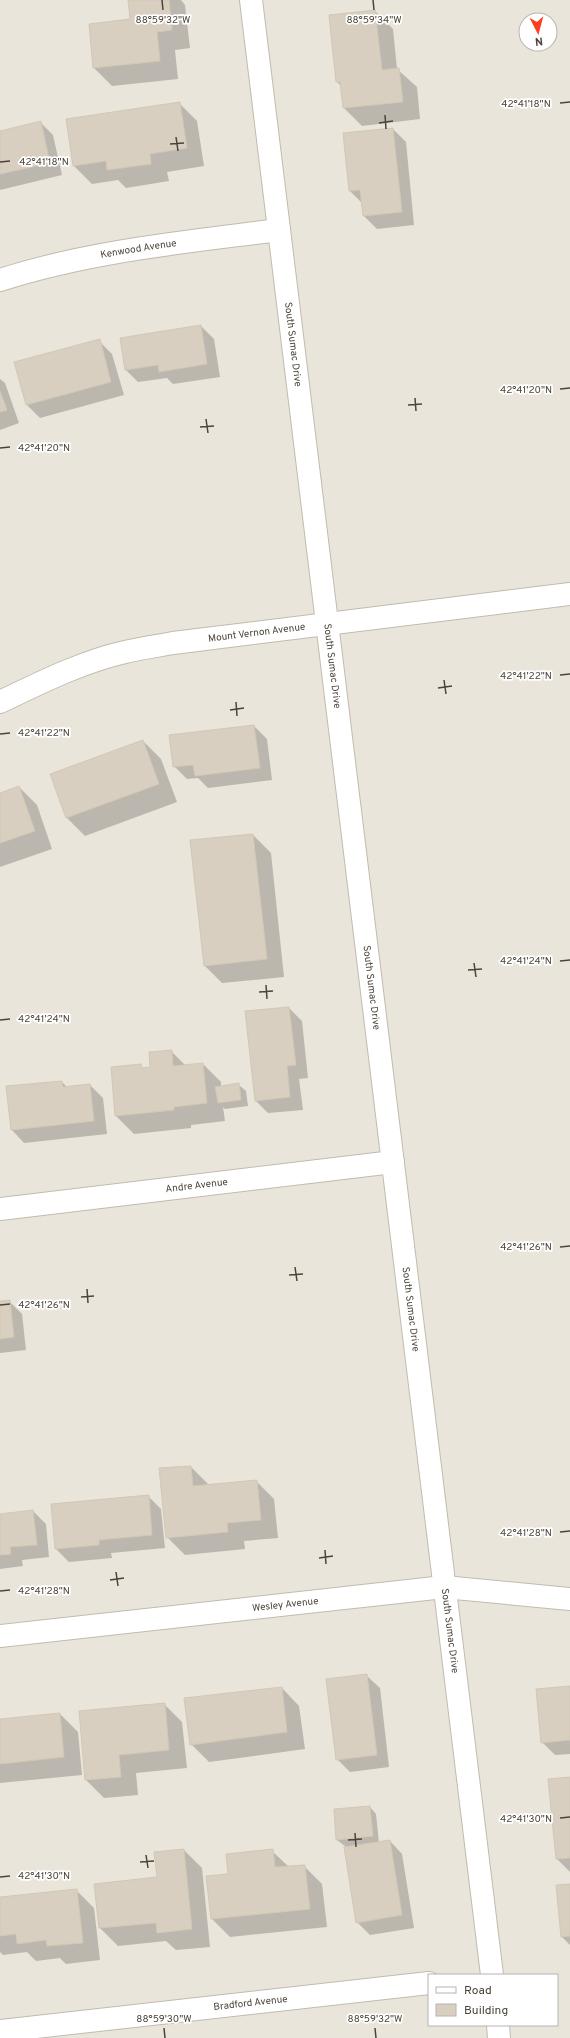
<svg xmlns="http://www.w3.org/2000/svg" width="570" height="2038" viewBox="0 0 570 2038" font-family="Overpass,sans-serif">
  <rect width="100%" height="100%" fill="#f6f3ec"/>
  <path fill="#eae5da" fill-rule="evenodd" d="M0 0H570V2038H0ZM526 20H550V44H526ZM429 1975H557V2025H429Z"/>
  <g fill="#0003">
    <path d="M129 0H181L185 5 190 48 175 50 178 79 112 86 94 68 131 20Z"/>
    <path d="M375 11 393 29 397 69 417 87 420 119 362 126 344 108 342 87 337 82Z"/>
    <path d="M179 103 197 121 204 166 167 172 169 181 126 188 118 180 92 184 74 166 67 120Z"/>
    <path d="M40 122 53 135 62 175 0 190V132Z"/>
    <path d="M393 129 406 142 414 225 377 229 364 216 363 204 350 191Z"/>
    <path d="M201 326 214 339 220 377 173 384 167 378 138 382 125 369Z"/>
    <path d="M99 341 112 354 124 395 40 418 27 405 16 363Z"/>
    <path d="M0 379 5 383 19 423 0 430Z"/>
    <path d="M254 726 267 739 272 780 208 788 198 778 187 779 174 766Z"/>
    <path d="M143 741 161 759 177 802 85 836 67 818 51 774Z"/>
    <path d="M19 787 37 805 52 849 0 867V794Z"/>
    <path d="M253 835 271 853 284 977 222 983 204 965Z"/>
    <path d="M289 1008 302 1021 308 1078 299 1079 303 1110 268 1113 255 1100Z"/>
    <path d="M171 1051 186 1066 203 1064 221 1082V1087L239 1085 246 1091 248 1106 225 1109 223 1107 225 1121 191 1125V1128L134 1134 116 1116 141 1066 144 1069 152 1068Z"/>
    <path d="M62 1082 68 1088 90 1085 103 1098 107 1134 24 1143 12 1130Z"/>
    <path d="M9 1301 22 1314 26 1350 0 1353V1302Z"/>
    <path d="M191 1467 209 1485 256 1481 274 1499 278 1538 244 1541 245 1549 185 1555 167 1537Z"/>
    <path d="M148 1496 161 1509 165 1548 111 1553 112 1558 69 1562 56 1549Z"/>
    <path d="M33 1511 46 1524 49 1557 22 1560 23 1566 0 1569V1515Z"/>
    <path d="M367 1676 380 1688 389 1767 350 1772 337 1759Z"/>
    <path d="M570 1687V1754L555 1755 542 1742Z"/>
    <path d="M282 1688 299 1706 305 1749 209 1762 191 1744Z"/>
    <path d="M164 1704 182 1722 187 1768 136 1773 138 1795 104 1798 86 1780Z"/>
    <path d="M60 1714 78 1732 82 1775 0 1783V1720Z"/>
    <path d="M570 1778V1872L557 1859Z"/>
    <path d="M370 1807 376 1814 379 1843 390 1841 402 1854 414 1928 370 1935 357 1922 345 1846 337 1840Z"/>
    <path d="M184 1850 202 1868 210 1947 176 1950 166 1941 118 1946 100 1928 95 1885 158 1878Z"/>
    <path d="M272 1851 289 1867 304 1866 322 1884 327 1927 230 1937 212 1919Z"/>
    <path d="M570 1885V1945L562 1937Z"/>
    <path d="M76 1890 94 1908 100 1960 66 1964 60 1958 36 1961 27 1952 3 1955 0 1952V1899Z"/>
  </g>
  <g fill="#d8cfc1" stroke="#d3c7b4">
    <path d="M128 0H169L172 30 157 32 160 61 93 68 89 24 130 19Z"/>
    <path d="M375 10 382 70 399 68 403 102 343 108 340 82H336L329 15Z"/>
    <path d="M180 102 187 148 150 154 151 164 107 170 106 161 73 166 66 119Z"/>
    <path d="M41 121 50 163 0 174V131Z"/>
    <path d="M393 128 402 212 363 216 360 190 349 191 343 133Z"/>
    <path d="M201 325 207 364 159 372 158 365 125 370 120 338Z"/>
    <path d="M100 339 111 382 26 405 14 362Z"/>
    <path d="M0 391 7 410 0 412Z"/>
    <path d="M254 725 260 768 195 776 193 765 173 767 169 735Z"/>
    <path d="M143 740 159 784 66 818 50 774Z"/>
    <path d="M19 786 35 831 0 843V793Z"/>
    <path d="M253 834 267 959 204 966 190 840Z"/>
    <path d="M289 1007 296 1065 287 1066 290 1097 255 1101 245 1011Z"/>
    <path d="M172 1050 173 1066 203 1063 207 1103 174 1107V1110L115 1116 111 1067 141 1064 142 1068 150 1067 149 1052Z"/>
    <path d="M62 1081 63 1087 90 1084 94 1121 11 1130 6 1086Z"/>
    <path d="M239 1083 241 1100 218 1103 215 1087Z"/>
    <path d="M10 1300 14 1337 0 1339V1301Z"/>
    <path d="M191 1466 193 1486 257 1480 261 1520 227 1523 228 1532 166 1538 159 1468Z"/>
    <path d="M149 1495 152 1535 99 1540V1545L55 1549 51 1504Z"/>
    <path d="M33 1510 37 1545 10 1547 11 1554 0 1555V1514Z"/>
    <path d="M367 1674 377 1755 336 1760 326 1679Z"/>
    <path d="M570 1686V1740L541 1743 536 1689Z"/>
    <path d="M282 1687 287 1732 190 1745 184 1698Z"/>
    <path d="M165 1703 169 1750 119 1755 121 1777 85 1780 79 1711Z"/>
    <path d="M60 1713 64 1757 0 1764V1719Z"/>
    <path d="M570 1777V1858L556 1859 548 1779Z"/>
    <path d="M370 1806 373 1836 336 1840 334 1809Z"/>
    <path d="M390 1840 402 1915 356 1923 344 1847Z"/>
    <path d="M184 1849 192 1929 157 1933 156 1923 99 1928 94 1884 157 1877 154 1852Z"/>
    <path d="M273 1849 275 1867 305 1865 310 1909 211 1919 206 1876 228 1874 226 1854Z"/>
    <path d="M570 1884V1936L561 1937 556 1885Z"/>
    <path d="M77 1889 83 1943 47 1946 46 1940 17 1944 16 1934 0 1936V1897Z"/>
  </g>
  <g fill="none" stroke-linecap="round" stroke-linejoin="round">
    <defs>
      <g id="minor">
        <path id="s1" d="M251 0 492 1975"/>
        <path id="s2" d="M0 280C90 251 186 242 279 230"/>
        <path id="s3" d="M0 702C40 683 81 662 125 652 141 648 157 646 173 643L570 594"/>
        <path id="s4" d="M0 1209 393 1162"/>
        <path id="s5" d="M0 1636 444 1587 570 1599"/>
        <path d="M498 2025 499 2038"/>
        <path id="s6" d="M0 2031 429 1983"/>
      </g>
    </defs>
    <use href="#minor" stroke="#c2bbae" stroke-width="24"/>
    <use href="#minor" stroke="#fff" stroke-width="22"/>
  </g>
  <path fill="none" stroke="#4b4439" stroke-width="1.5" d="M162 0 163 10M373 0 374 10M560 103 570 102M385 115 386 129M379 123 393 121M176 137 178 151M170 144 184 143M0 162 10 161M560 389 570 388M415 398 416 411M408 405 422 404M206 419 208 433M200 427 214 426M0 448 10 447M560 675 570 674M444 680 446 694M438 688 452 686M236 702 237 716M230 710 244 708M0 734 10 733M560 961 570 960M474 963 476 977M468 970 482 969M266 985 267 999M259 992 273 991M0 1020 10 1019M560 1247 570 1246M295 1267 297 1281M289 1275 303 1274M87 1289 88 1303M81 1297 94 1296M0 1305 10 1304M560 1532 570 1531M325 1550 326 1564M319 1558 333 1556M116 1572 118 1586M110 1580 124 1578M0 1591 10 1590M560 1818 570 1817M355 1833 356 1847M348 1840 362 1839M146 1855 148 1868M140 1862 154 1861M0 1877 10 1876M164 2028 165 2038M375 2028 376 2038"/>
  <g text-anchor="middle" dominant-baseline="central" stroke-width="3.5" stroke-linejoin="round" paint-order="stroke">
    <g font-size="10" fill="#4b4439" stroke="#fff">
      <text stroke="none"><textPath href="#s2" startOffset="142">Kenwood Avenue</textPath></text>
      <text stroke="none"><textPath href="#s1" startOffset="347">South Sumac Drive</textPath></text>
      <text stroke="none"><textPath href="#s3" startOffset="268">Mount Vernon Avenue</textPath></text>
      <text stroke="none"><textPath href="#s1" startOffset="671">South Sumac Drive</textPath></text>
      <text stroke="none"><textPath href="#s1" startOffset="995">South Sumac Drive</textPath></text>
      <text stroke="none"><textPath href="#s4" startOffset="198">Andre Avenue</textPath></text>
      <text stroke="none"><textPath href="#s1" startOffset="1319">South Sumac Drive</textPath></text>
      <text stroke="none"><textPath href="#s5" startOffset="287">Wesley Avenue</textPath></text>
      <text stroke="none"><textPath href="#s1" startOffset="1643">South Sumac Drive</textPath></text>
      <text stroke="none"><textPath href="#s6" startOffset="252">Bradford Avenue</textPath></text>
    </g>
  </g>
  <g font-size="10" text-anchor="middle" fill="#4b4439" stroke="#fff" stroke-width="3.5" stroke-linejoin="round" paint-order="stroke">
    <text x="163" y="23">88°59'32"W</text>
    <text x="374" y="23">88°59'34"W</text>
    <text x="526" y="107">42°41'18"N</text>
    <text x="44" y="165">42°41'18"N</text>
    <text x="526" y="393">42°41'20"N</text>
    <text x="44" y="451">42°41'20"N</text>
    <text x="526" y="679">42°41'22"N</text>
    <text x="44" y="736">42°41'22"N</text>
    <text x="526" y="964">42°41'24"N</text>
    <text x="44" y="1022">42°41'24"N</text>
    <text x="526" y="1250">42°41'26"N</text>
    <text x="44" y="1308">42°41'26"N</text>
    <text x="526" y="1536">42°41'28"N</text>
    <text x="44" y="1594">42°41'28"N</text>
    <text x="526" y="1822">42°41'30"N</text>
    <text x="44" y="1879">42°41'30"N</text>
    <text x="164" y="2022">88°59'30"W</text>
    <text x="375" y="2022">88°59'32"W</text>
  </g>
  <rect x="428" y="1974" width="130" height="52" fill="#ffffff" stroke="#b7b4b0"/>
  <rect x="436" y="1987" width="20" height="6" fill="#ffffff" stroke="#b7b4b0"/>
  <text x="464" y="1994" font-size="12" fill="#4b4439">Road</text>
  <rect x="436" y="2004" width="20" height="12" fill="#d8cfc1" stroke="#b7b4b0"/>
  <text x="464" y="2014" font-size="12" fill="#4b4439">Building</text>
  <g transform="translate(538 32) rotate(174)"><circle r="19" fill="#ffffff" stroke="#b7b4b0"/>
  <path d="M0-3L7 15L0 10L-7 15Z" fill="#fc3f1d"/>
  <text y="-6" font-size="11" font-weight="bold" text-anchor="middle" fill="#4b4439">N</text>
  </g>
</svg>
